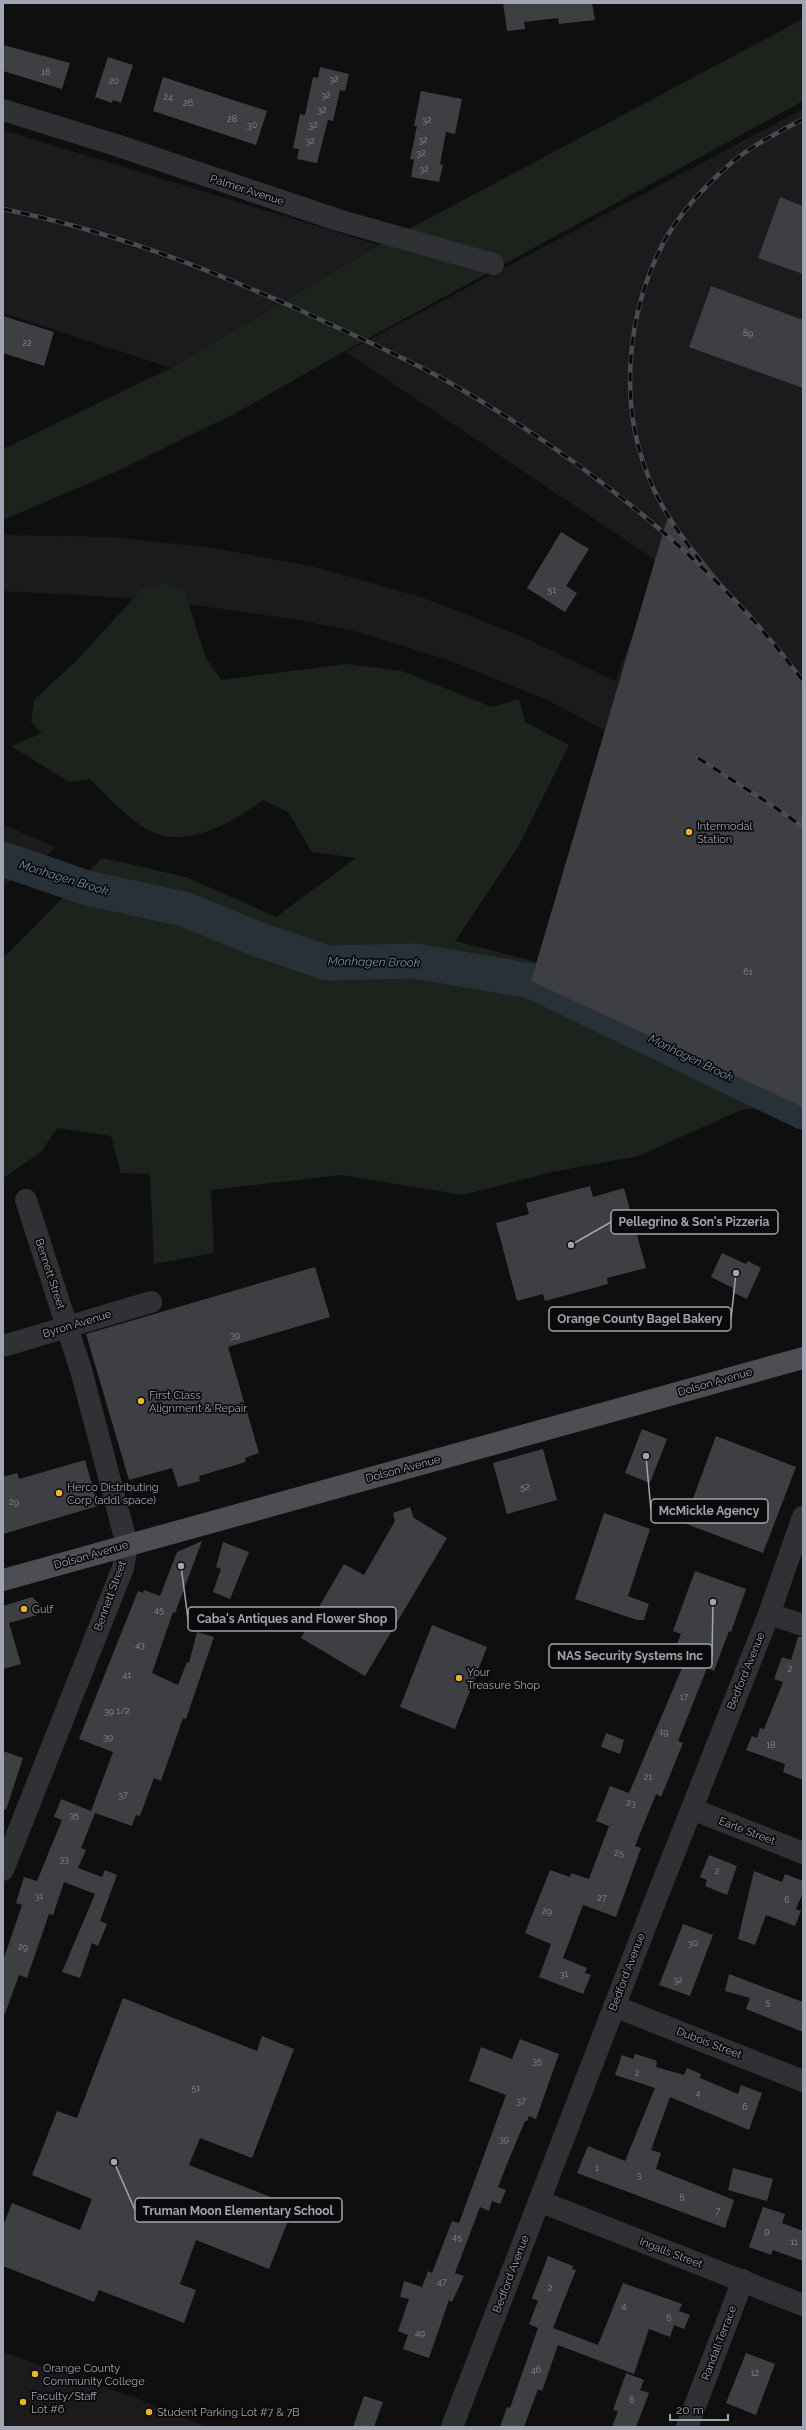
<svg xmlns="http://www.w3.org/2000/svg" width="806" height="2430" viewBox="0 0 806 2430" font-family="Raleway,sans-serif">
  <rect width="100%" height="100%" fill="#0f0f10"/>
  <g fill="#1b1b1d">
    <path d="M803 109V863L642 750 549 701 451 661 351 630 292 619 173 602 113 597 3 591V535L111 537 215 548 319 568 421 597 519 635 615 681 661 564 346 352Z"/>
    <path d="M3 130 379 245 171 368 3 313Z"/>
    <path d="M3 825 57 847 3 886Z"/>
    <path d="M3 2352 133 2397 208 2427H3Z"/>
  </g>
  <g fill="#1c231d">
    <path d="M803 19V101L345 351 234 414 113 473 3 520V449L171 368 379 245Z"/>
    <path d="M166 583 184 590 206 658 221 680 346 664 402 671 492 707 519 699 525 722 569 745 519 845 455 941 563 969 803 1107 791 1103 741 1110 639 1156 552 1172 463 1195 341 1175 211 1190 214 1253 154 1264 150 1174 121 1173 111 1136 57 1128 41 1152 3 1178V958L102 858 186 877 276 917 356 858 312 852 288 812 263 800C235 821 187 850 150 831 127 819 109 797 90 779L69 782 11 746 42 733 31 722 34 700 77 660 144 587Z"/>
  </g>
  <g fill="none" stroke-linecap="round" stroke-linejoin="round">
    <path stroke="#293138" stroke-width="35" d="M3 859 87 888 184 909 260 940 327 963 415 961 531 981 803 1112"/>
  </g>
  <g fill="#3e3f43">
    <path d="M503 3H592L595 20 559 24 558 18 524 22 525 29 507 31Z"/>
    <path d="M3 45 70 63 62 89 3 71Z"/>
    <path d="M108 57 133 65 121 103 113 100 112 103 95 97Z"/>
    <path d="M320 67 349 74 345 91 340 90 333 121 328 120 317 163 297 159 299 149 293 148 300 114 305 115 313 77 318 78Z"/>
    <path d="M163 77 267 111 256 145 153 111Z"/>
    <path d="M421 91 462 99 455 134 446 132 440 164 443 165 439 182 411 177 414 160 410 159 417 126H414Z"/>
    <path d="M780 197 803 206V274L758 258Z"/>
    <path d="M711 286 803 320V388L689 347Z"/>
    <path d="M3 316 54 332 44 366 3 353Z"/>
    <path d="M668 516 803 684V1107L531 981Z"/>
    <path d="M561 532 589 549 566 586 577 593 565 612 527 588Z"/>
    <path d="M590 1186 593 1197 624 1188 646 1268 607 1278 608 1284 545 1301 543 1294 517 1301 496 1223 529 1214 526 1203Z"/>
    <path d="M722 1253 746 1264 748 1261 761 1268 747 1299 732 1292 733 1288 711 1277Z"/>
    <path d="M315 1267 330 1317 228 1347 259 1453 245 1458 246 1462 199 1476 200 1481 178 1487 172 1468 129 1480 86 1334Z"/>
    <path d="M642 1429 667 1439 650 1483 625 1473Z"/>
    <path d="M716 1436 796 1467 763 1553 684 1523Z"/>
    <path d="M543 1449 557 1500 507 1514 493 1463Z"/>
    <path d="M85 1460 98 1506 3 1534V1477L17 1473 19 1479Z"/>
    <path d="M410 1507 414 1518 447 1538 365 1676 301 1638 344 1564 364 1575 395 1521 393 1513Z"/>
    <path d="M604 1513 650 1529 628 1596 649 1604 644 1620H637L575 1599Z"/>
    <path d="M202 1541 175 1613 173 1612 152 1673 178 1685 187 1662 189 1663 197 1632 214 1637 186 1719 183 1718 161 1781 154 1778 140 1816 136 1815 132 1826 95 1813 81 1848 86 1850 78 1868 102 1877 105 1870 117 1875 100 1921 107 1924 98 1946 92 1943 80 1978 62 1972 95 1894 64 1882 53 1915 49 1914 27 1978 19 1975 5 2014H3V1961L22 1905 16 1903 24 1877 37 1881 62 1820 54 1817 61 1799 91 1811 113 1752 79 1739 138 1591 143 1593 144 1590 160 1596 177 1552Z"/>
    <path d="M223 1542 249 1552 230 1599 213 1592 221 1569 216 1567Z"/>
    <path d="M695 1571 746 1589 731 1632 729 1631 714 1671 707 1668 678 1741 683 1743 661 1797 656 1794 635 1846 641 1848 616 1917 583 1905 563 1958 587 1968 585 1973 591 1975 583 1994 539 1977 551 1944 525 1933 550 1870 570 1877 571 1873 589 1879 609 1826 596 1821 610 1786 629 1793 685 1661 672 1656 681 1634 673 1631Z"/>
    <path d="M32 1597 48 1612 9 1623 21 1664 3 1669V1606Z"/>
    <path d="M432 1625 487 1647 455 1729 400 1707Z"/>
    <path d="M798 1637H803V1780L783 1772 785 1764 746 1750 752 1736 757 1738 760 1728 764 1729 783 1682 774 1679 782 1657 791 1660Z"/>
    <path d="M606 1733 624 1740 620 1754 601 1747Z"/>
    <path d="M3 1751 23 1758 6 1810 3 1809Z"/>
    <path d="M709 1855 737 1866 727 1895 705 1886 707 1880 700 1877Z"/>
    <path d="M754 1871 782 1882 785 1874 803 1881V1892L796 1909 801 1911 795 1926 766 1915 755 1945 738 1939Z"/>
    <path d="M683 1924 713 1935 690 1996 659 1985Z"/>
    <path d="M729 1974 803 2002V2032L746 2009 750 1998 725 1991Z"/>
    <path d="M123 1998 257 2051 262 2036 294 2049 252 2158 200 2138 189 2165 294 2206 269 2269 196 2240 180 2284 196 2290 184 2323 99 2290 94 2302 3 2266V2226L12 2203 80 2230 92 2199 32 2175 57 2111 77 2118Z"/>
    <path d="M520 2039 559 2054 536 2119 529 2116 527 2121H525L509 2159 498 2187 506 2190 500 2204 492 2201 489 2211 480 2207 455 2273 464 2276 452 2302 449 2300 429 2358 403 2349 408 2335 398 2331 409 2299 400 2297 404 2281 422 2287 428 2271 432 2273 452 2221 459 2223 506 2095 469 2081 481 2047 512 2059Z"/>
    <path d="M635 2054 655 2060 657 2062 656 2067 684 2075 687 2068 701 2074 700 2078 738 2094 741 2085 762 2093 749 2130 670 2097 651 2150 661 2153 656 2169 734 2200 725 2228 577 2173 588 2146 625 2161 655 2088 615 2075 622 2055 633 2059Z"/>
    <path d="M733 2168 773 2179 767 2201 728 2190Z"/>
    <path d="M763 2207 785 2214 782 2223 803 2231V2261L773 2250 771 2255 749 2247Z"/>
    <path d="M548 2256 573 2266 572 2269 576 2270 553 2328 598 2345 623 2283 682 2304 679 2311 690 2315 684 2329 674 2325 670 2337 649 2329 634 2374 558 2345 542 2391 538 2389 524 2427H500L507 2407 510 2408 538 2328 529 2324 538 2301 532 2298Z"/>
    <path d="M746 2353 775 2364 756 2415 726 2403Z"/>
    <path d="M626 2373 644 2380 640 2390 649 2393 636 2427H612L618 2411 613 2410Z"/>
    <path d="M364 2396 383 2402 374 2427H353Z"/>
  </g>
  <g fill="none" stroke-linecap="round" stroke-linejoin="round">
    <g stroke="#303135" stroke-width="22">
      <path d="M3 110 116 145 338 220 493 264"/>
      <path d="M3 1346 151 1302"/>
      <path d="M769 1614 803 1625"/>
      <path d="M692 1809 803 1853"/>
      <path d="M3 1870 123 1568 127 1545 81 1370 26 1200"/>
      <path d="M614 2006 803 2081"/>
      <path d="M539 2201 803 2305"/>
      <path d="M452 2427 652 1909 769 1614 803 1517"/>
      <path d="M687 2427 743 2280"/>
    </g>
    <path stroke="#4c4e54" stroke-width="22" d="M3 1580 803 1358"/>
    <defs>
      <g id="rail">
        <path d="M3 209C108 230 207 268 304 312 351 334 399 355 445 380 578 455 712 558 803 681"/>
        <path d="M701 562C681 536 661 509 649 478 617 401 627 305 669 233 685 208 706 185 729 165 750 146 778 133 803 119"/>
        <path d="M698 758 776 808 803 827"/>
      </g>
    </defs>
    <use href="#rail" stroke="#494b50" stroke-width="4.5"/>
    <use href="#rail" stroke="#0a0a0b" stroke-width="3" stroke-dasharray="9" stroke-linecap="butt"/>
  </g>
  <g fill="#e9b42e" stroke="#0a0a0b" stroke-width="1.5">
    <circle cx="689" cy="832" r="4"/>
    <circle cx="141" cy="1401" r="4"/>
    <circle cx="59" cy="1493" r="4"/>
    <circle cx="24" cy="1609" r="4"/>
    <circle cx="459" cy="1678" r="4"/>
    <circle cx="35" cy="2374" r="4"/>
    <circle cx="23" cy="2402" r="4"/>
    <circle cx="149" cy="2412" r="4"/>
  </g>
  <g text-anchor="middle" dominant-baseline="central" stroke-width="3.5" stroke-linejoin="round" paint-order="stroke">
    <g font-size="9" fill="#888c96">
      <text x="46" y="72">16</text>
      <text x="334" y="79">32</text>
      <text x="114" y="81">20</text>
      <text x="326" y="95">32</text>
      <text x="168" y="97">24</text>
      <text x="188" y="103">26</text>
      <text x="322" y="110">32</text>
      <text x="232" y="119">28</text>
      <text x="427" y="120">32</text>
      <text x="252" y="125">30</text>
      <text x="313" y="125">32</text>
      <text x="423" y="140">32</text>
      <text x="310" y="141">32</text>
      <text x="421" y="153">32</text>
      <text x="424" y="169">32</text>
      <text x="748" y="333">89</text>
      <text x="27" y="343">22</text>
      <text x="552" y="590">51</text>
      <text x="748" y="972">61</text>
      <text x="235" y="1335">39</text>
      <text x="525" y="1487">52</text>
      <text x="14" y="1502">29</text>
      <text x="159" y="1610">45</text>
      <text x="140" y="1645">43</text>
      <text x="790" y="1669">2</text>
      <text x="127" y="1675">41</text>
      <text x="684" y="1697">17</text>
      <text x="117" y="1711">39 1/2</text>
      <text x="664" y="1732">19</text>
      <text x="108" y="1737">39</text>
      <text x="771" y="1745">18</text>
      <text x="648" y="1777">21</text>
      <text x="123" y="1795">37</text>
      <text x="631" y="1803">23</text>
      <text x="74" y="1815">35</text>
      <text x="619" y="1853">25</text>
      <text x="64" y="1859">33</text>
      <text x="717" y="1871">2</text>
      <text x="39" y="1896">31</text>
      <text x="602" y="1898">27</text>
      <text x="787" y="1900">6</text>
      <text x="547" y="1911">29</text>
      <text x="693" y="1943">30</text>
      <text x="23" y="1947">29</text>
      <text x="564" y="1974">31</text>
      <text x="678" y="1980">32</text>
      <text x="768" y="2002">5</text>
      <text x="537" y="2061">35</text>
      <text x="637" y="2073">2</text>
      <text x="196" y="2088">51</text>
      <text x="698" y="2093">4</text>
      <text x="521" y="2101">37</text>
      <text x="745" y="2107">6</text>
      <text x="504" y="2139">39</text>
      <text x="597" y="2168">1</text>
      <text x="639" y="2175">3</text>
      <text x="682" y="2196">5</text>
      <text x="718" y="2211">7</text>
      <text x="767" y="2231">9</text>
      <text x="457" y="2237">45</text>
      <text x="794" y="2242">11</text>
      <text x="442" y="2282">47</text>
      <text x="550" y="2288">2</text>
      <text x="624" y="2306">4</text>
      <text x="669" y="2318">6</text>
      <text x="420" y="2333">49</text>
      <text x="536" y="2370">46</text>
      <text x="755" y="2373">12</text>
      <text x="632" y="2400">6</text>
    </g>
    <g font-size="11" fill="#a1a5b1" stroke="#0a0a0b">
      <text transform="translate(247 190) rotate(18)">Palmer Avenue</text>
      <text transform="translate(50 1274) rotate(72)">Bennett Street</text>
      <text transform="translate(77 1324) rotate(-17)">Byron Avenue</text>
      <text transform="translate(715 1382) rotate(-16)">Dolson Avenue</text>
      <text transform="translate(403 1469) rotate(-15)">Dolson Avenue</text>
      <text transform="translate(91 1555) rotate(-16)">Dolson Avenue</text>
      <text transform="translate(110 1596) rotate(-70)">Bennett Street</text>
      <text transform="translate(746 1671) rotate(-68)">Bedford Avenue</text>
      <text transform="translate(747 1831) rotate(21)">Earle Street</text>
      <text transform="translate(627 1972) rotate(-69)">Bedford Avenue</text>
      <text transform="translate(709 2043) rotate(21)">Dubois Street</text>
      <text transform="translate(671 2253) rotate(21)">Ingalls Street</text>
      <text transform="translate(511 2274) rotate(-69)">Bedford Avenue</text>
      <text transform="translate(719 2343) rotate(-69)">Randall Terrace</text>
    </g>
    <g font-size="11" fill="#a1a5b1" stroke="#0a0a0b" text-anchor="start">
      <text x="697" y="826">Intermodal<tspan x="697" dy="13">Station</tspan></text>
      <text x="149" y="1395">First Class<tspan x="149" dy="13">Alignment &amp; Repair</tspan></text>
      <text x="67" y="1487">Herco Distributing<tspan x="67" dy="13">Corp (addl space)</tspan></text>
      <text x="32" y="1609">Gulf</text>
      <text x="467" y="1672">Your<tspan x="467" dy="13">Treasure Shop</tspan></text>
      <text x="43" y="2368">Orange County<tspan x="43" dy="13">Community College</tspan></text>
      <text x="31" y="2396">Faculty/Staff<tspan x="31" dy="13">Lot #6</tspan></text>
      <text x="157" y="2412">Student Parking Lot #7 &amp; 7B</text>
    </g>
    <g font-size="12" font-style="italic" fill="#7891ab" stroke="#0a0a0b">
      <text transform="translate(64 878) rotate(17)">Monhagen Brook</text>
      <text transform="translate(374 962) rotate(1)">Monhagen Brook</text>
      <text transform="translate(691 1058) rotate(26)">Monhagen Brook</text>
    </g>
  </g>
  <path fill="none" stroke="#a1a5b1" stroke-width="1.5" d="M571 1245L611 1222M736 1273L731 1319M646 1456L651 1511M181 1566L188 1619M713 1602L712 1656M114 2162L135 2210"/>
  <g fill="#a1a5b1" stroke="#0a0a0b" stroke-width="1.5">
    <circle cx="571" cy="1245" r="4"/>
    <circle cx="736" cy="1273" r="4"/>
    <circle cx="646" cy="1456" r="4"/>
    <circle cx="181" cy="1566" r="4"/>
    <circle cx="713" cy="1602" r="4"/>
    <circle cx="114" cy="2162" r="4"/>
  </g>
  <g fill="#0a0a0b" stroke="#a1a5b1" stroke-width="1.5">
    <rect x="611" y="1210" width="167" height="24" rx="4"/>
    <rect x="549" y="1307" width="182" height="24" rx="4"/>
    <rect x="651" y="1499" width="117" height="24" rx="4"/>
    <rect x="188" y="1607" width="208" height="24" rx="4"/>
    <rect x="549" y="1644" width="163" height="24" rx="4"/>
    <rect x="135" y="2198" width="207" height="24" rx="4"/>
  </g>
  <g font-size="12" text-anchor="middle" font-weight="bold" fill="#a1a5b1">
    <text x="694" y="1226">Pellegrino &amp; Son's Pizzeria</text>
    <text x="640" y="1323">Orange County Bagel Bakery</text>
    <text x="709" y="1515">McMickle Agency</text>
    <text x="292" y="1623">Caba's Antiques and Flower Shop</text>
    <text x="630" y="1660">NAS Security Systems Inc</text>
    <text x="238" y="2215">Truman Moon Elementary School</text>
  </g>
  <rect width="806" height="2430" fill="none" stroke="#a1a5b1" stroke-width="8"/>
  <path d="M670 2414v6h58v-6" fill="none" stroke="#a1a5b1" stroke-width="2"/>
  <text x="676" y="2414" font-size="12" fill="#a1a5b1" stroke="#0a0a0b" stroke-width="3" paint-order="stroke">20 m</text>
</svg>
